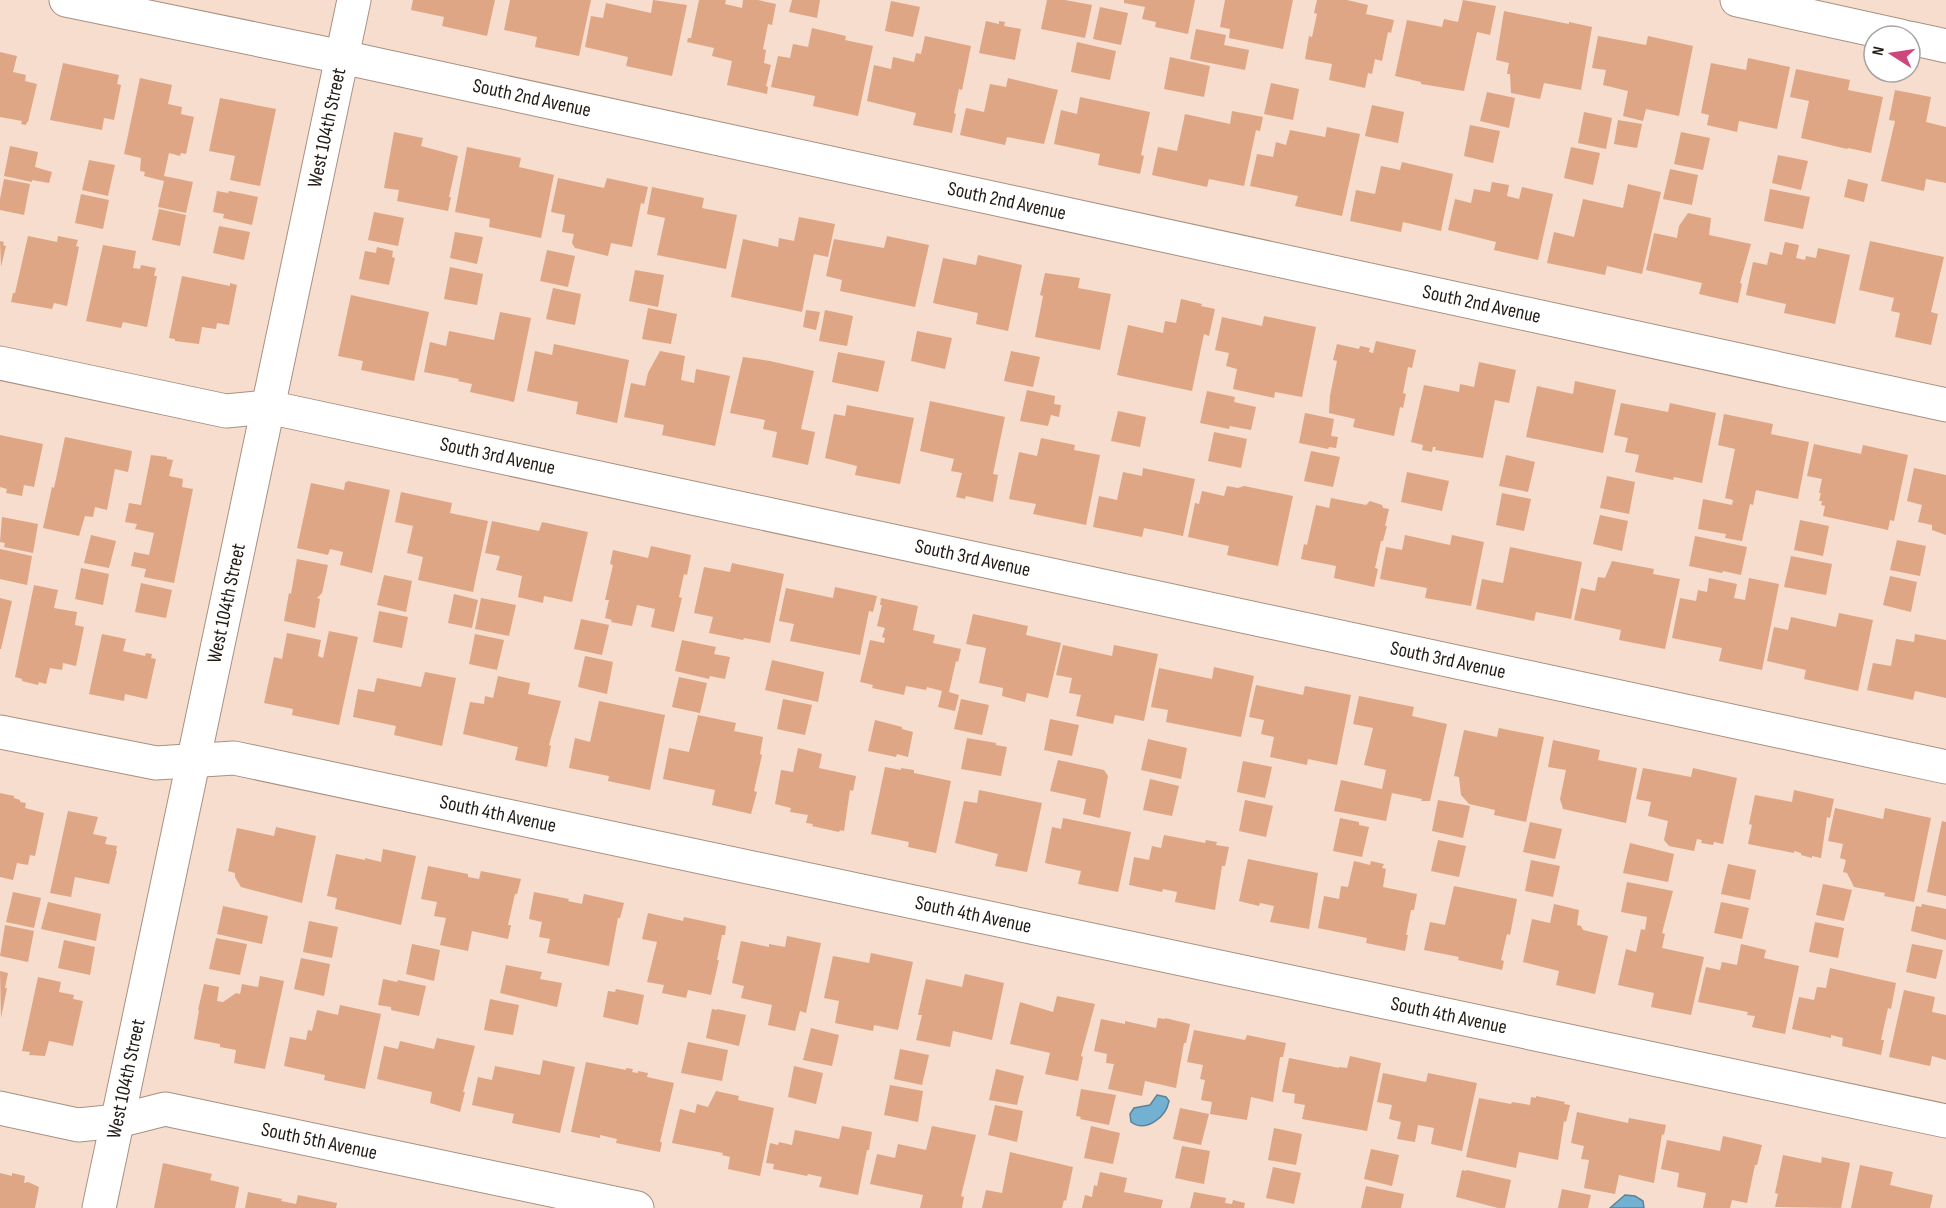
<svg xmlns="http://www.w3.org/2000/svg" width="1946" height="1208" viewBox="0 0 1946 1208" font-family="'Sofia Sans Condensed',sans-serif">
  <rect width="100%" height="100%" fill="#f7ddce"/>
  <g fill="#73b1d3" stroke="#5b849a" stroke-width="1.5">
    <path d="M1157 1095 1166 1097 1169 1101C1166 1117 1146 1133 1131 1122L1130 1114 1134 1108 1150 1105Z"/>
    <path d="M1625 1195 1635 1196 1643 1201 1644 1208H1610Z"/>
  </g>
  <g fill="#dea684">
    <path d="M413 0H495L487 36 442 26 444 17 411 10Z"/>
    <path d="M510 0H591L579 56 535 47 537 37 504 30Z"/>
    <path d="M653 0 687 5 672 76 626 66 628 57 585 47 591 16 603 18 606 3 651 13Z"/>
    <path d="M699 0H726L725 4 742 8 743 0H758L776 4 772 25 768 24 763 49 766 50 764 63 771 65 766 86 768 87 767 94 727 85 732 61 712 56 714 48 687 42 688 38H691Z"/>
    <path d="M792 0H820L817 18 789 12Z"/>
    <path d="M1047 0H1065L1092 5 1085 38 1041 29Z"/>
    <path d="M1124 0H1195L1188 34 1155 27 1156 22 1142 19 1145 7 1124 3Z"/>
    <path d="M1225 0H1293L1283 49 1229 38 1230 29 1220 27Z"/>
    <path d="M1317 0H1347L1368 5 1366 14 1394 20 1391 33 1388 32 1382 61 1375 59 1372 74 1368 73 1365 88 1329 80 1332 64 1305 59 1309 36 1312 37 1317 14 1314 13Z"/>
    <path d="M1463 0 1496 6 1490 35 1477 32 1464 91 1421 84V82L1395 76 1407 20 1442 27 1444 19 1458 22Z"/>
    <path d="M891 1 920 7 913 37 885 31Z"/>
    <path d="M1100 7 1128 13 1121 45 1093 39Z"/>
    <path d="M1504 11 1569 24V22L1592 27 1581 90 1544 83 1540 99 1511 93 1510 74H1507L1509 63 1496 60Z"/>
    <path d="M986 21 999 24V21L1005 22 1004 26 1021 29 1015 60 979 53Z"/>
    <path d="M812 28 846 36 845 40 873 46 858 116 813 106 815 96 771 87 778 56 790 58 793 44 808 47Z"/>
    <path d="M1196 29 1226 35 1224 45 1249 50 1245 70 1190 59Z"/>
    <path d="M925 36 971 46 962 90 959 89 954 113 956 114 952 133 913 125 916 113 867 101 874 65 891 69 893 57 914 62 916 53 921 54Z"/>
    <path d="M1598 36 1646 45 1648 36 1693 46 1679 116 1646 109 1643 121 1623 116 1628 91 1603 85 1606 70 1592 68Z"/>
    <path d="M1077 42 1116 51 1110 80 1071 72Z"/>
    <path d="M0 52 17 56 13 72 26 75 25 81 37 84 28 122H27L26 125 21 124 22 121 0 117Z"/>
    <path d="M1170 57 1210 66 1204 97 1164 89Z"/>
    <path d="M1748 58 1790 67 1777 129 1739 121 1737 132 1707 125 1709 115 1701 113 1711 63 1746 70Z"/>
    <path d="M63 63 119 75 117 84 121 85 114 120 104 118 102 130 50 120Z"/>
    <path d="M1796 69 1850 80 1848 90 1883 97 1871 153 1848 148 1847 149 1801 138 1809 101 1790 97Z"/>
    <path d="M140 78 172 85 168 104 182 107 181 114 194 117 186 154 181 153 180 156 169 153 164 176 193 182 186 213 158 207 164 181 144 176 145 172 140 171 141 158 124 154Z"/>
    <path d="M1008 78 1058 90 1044 144 1007 137 1005 145 960 135 966 108 984 112 990 84 1006 87Z"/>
    <path d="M1271 83 1299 89 1293 120 1264 114Z"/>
    <path d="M1895 90 1931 97 1926 122 1946 127V183L1926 179 1924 191 1881 181 1895 121 1889 120Z"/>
    <path d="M1487 92 1515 98 1509 128 1480 121Z"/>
    <path d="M1080 97 1150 112 1141 155 1144 156 1140 174 1098 165 1100 154 1054 144 1061 110 1077 114Z"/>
    <path d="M220 98 276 109 260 186 230 180 235 156 209 151Z"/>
    <path d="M1372 105 1404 112 1398 143 1365 136Z"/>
    <path d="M1232 111 1263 117 1260 131 1256 130 1244 186 1209 179 1207 187 1152 175 1158 147 1177 151 1185 114 1230 124Z"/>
    <path d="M1584 112 1612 118 1606 149 1578 143Z"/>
    <path d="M1618 120 1642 124 1637 148 1614 144Z"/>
    <path d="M1470 125 1500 131 1493 163 1464 156Z"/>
    <path d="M1327 127 1360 134 1342 216 1295 206 1298 196 1250 186 1257 154 1273 157 1276 142 1286 145 1290 130 1325 137Z"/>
    <path d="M394 132 423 138 421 146 458 156 449 197H451L448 211 397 201 399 190 384 188Z"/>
    <path d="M1681 132 1710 138 1703 170 1674 164Z"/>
    <path d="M10 146 38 152 35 167 52 172 49 183 32 180V182L4 176Z"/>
    <path d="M467 147 521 158 519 167 554 175 541 238 489 227 490 219 455 212Z"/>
    <path d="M1571 147 1600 153 1593 185 1564 178Z"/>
    <path d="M1778 155 1808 161 1801 190 1772 183Z"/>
    <path d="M89 160 115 165 108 196 82 190Z"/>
    <path d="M1402 162 1453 174 1441 231 1403 222 1401 232 1350 221 1356 190 1375 194 1381 166 1400 170Z"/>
    <path d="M1670 169 1698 175 1692 205 1663 199Z"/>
    <path d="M558 178 604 188 607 178 648 187 644 204 641 203 632 247 611 243 608 256 575 248 572 243 574 234 562 232 565 215 551 212Z"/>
    <path d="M4 179 30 184 24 215 0 210V199Z"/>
    <path d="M1848 179 1868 184 1864 202 1844 197Z"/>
    <path d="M1492 182 1509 185 1507 196 1519 199 1522 187 1553 194 1538 260 1494 250 1496 242 1448 230 1455 199 1471 203 1474 189 1490 192Z"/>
    <path d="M1628 184 1661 192 1642 274 1607 266 1605 275 1547 263 1554 232 1574 237 1583 199 1623 208Z"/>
    <path d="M652 187 704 198 702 208 737 215 726 269 657 255 665 218 647 214Z"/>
    <path d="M1770 189 1810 197 1803 229 1764 221Z"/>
    <path d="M217 191 228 193 229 191 258 197 252 225 223 218 224 214 213 212Z"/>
    <path d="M81 194 109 200 103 229 75 223Z"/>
    <path d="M159 209 186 215 180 246 152 240Z"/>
    <path d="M374 212 404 218 398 246 368 240Z"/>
    <path d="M1688 213 1711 218 1709 235 1751 244 1740 283 1742 284 1738 303 1699 294 1702 283 1646 270 1654 233 1677 238 1679 226Z"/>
    <path d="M799 217 835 224 828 257 814 254 802 312 731 297 743 239 778 247 779 238 794 241Z"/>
    <path d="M219 226 250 232 244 260 213 253Z"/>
    <path d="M455 232 483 237 477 264 450 258Z"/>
    <path d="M28 236 57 242 58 236 78 240 76 246 79 247 67 306 54 303 52 309 11 302 13 293H15Z"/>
    <path d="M887 236 929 245 915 307 840 291 842 280 826 276 834 239 884 248Z"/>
    <path d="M0 241 4 242 3 245 6 246 1 267Z"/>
    <path d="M1870 241 1944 257 1931 312 1938 314 1931 345 1895 337 1900 313 1891 311 1894 298 1859 290Z"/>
    <path d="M1785 242 1799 245 1796 258 1805 260 1806 256 1816 258 1818 248 1850 255 1835 324 1784 313 1786 304 1746 295 1753 262 1767 265 1770 252 1782 255Z"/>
    <path d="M103 245 136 251 133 268 140 269 141 265 156 268 154 276H157L147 327 123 322 121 328 86 321Z"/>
    <path d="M377 247 393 251 392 257 395 258 389 285 359 279 365 251 376 253Z"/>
    <path d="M547 250 575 256 568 287 540 281Z"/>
    <path d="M978 255 1022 265 1008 331 976 324 978 313 933 303 943 258 976 265Z"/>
    <path d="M450 267 483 274 477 305 444 299Z"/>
    <path d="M635 270 664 275 658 307 629 301Z"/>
    <path d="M1045 273 1080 278 1078 288 1111 294 1100 350 1035 337 1043 296 1040 295Z"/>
    <path d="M182 276 230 286V283L237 285 229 325 217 323 216 329 202 327 199 344 175 341V339L169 338Z"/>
    <path d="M553 288 581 294 575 325 546 319Z"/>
    <path d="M351 295 429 312 414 381 361 370 363 361 338 356Z"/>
    <path d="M1181 299 1202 304 1201 306 1215 309 1209 336 1204 334 1192 391 1117 375 1128 325 1163 333 1165 321 1176 323Z"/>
    <path d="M648 308 677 314 671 344 642 339Z"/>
    <path d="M806 310 820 312 816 330 803 327Z"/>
    <path d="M825 310 853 316 847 346 819 341Z"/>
    <path d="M500 312 531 318 514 402 470 392 472 384 458 381 459 379 424 372 430 342 446 346 449 331 494 340Z"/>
    <path d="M1264 316 1316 327 1302 397 1275 392 1274 398 1233 389 1237 369 1226 366 1229 353 1215 350 1222 317 1262 326Z"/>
    <path d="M917 331 952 338 945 369 911 361Z"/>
    <path d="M1376 341 1416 350 1412 368 1408 367 1403 393 1406 394 1403 408 1400 407 1394 436 1353 427 1355 419 1329 413 1330 396 1337 361 1333 360 1337 344 1359 349 1360 346 1370 348 1369 352 1373 353Z"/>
    <path d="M554 344 629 360 617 423 576 414 578 402 527 391 535 351 552 355Z"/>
    <path d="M660 351 685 356 681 380 694 383 696 369 730 376 715 446 662 435 664 425 624 417 631 383 645 386 648 373Z"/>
    <path d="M1011 351 1040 357 1033 387 1004 381Z"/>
    <path d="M838 352 885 361 878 392 832 382Z"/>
    <path d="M743 357 770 361 814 371 801 429 815 432 808 465 772 457 777 432 763 429 765 420 730 413Z"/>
    <path d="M1479 362 1516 370 1509 403 1495 400 1483 458 1435 450 1436 447H1433L1432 452 1422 450 1423 445 1411 442 1424 385 1459 392 1460 384 1474 387Z"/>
    <path d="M1575 381 1616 390 1603 453 1526 437 1537 386 1573 394Z"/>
    <path d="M1027 390 1055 396 1054 404 1061 405 1059 417 1051 415 1048 426 1020 421Z"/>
    <path d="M1207 391 1235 397 1234 402 1256 407 1251 430 1230 426 1229 429 1200 423Z"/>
    <path d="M930 401 1005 417 993 474 998 475 993 502 966 496 965 499 956 497 962 473 951 471 954 459 920 451Z"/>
    <path d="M1621 403 1668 412 1670 403 1716 413 1702 483 1674 477 1673 480 1635 472 1639 455 1625 452 1628 438 1614 435Z"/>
    <path d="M847 405 914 418 900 484 855 475 857 466 825 458 834 414 845 416Z"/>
    <path d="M1118 411 1146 417 1140 447 1111 441Z"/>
    <path d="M1305 413 1334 419 1331 436 1338 437 1336 448 1329 447 1328 449 1299 443Z"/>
    <path d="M1724 414 1773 424 1771 434 1809 442 1798 499 1756 490 1753 505 1750 504 1742 541 1725 538 1726 534 1698 529 1703 499 1732 505 1733 500 1725 498 1735 449 1718 445Z"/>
    <path d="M1214 432 1247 439 1241 468 1208 461Z"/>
    <path d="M0 435 43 444 34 487 24 485 22 496 6 493 7 489 0 487Z"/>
    <path d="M65 437 132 451 128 472 115 469 107 510 95 507 93 517 85 516 79 536 43 528 52 487 54 488Z"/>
    <path d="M1041 438 1075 445 1074 450 1100 455 1086 525 1033 514 1036 504 1009 499 1019 452 1037 456Z"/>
    <path d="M1814 444 1861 454 1863 445 1908 455 1894 521 1890 520 1888 530 1823 516 1825 506 1821 505 1822 501H1819L1821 493H1819L1822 479 1807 476Z"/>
    <path d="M1311 451 1340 457 1333 487 1304 481Z"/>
    <path d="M151 455 167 457V459L173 460 169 476 183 479 182 487 193 489 174 583 144 577 146 569 131 566 134 552 149 555 154 533 135 529 137 524 125 522 129 503 141 505Z"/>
    <path d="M1506 455 1535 462 1528 492 1499 486Z"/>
    <path d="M1143 468 1195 479 1183 536 1144 528 1142 537 1093 527 1099 496 1117 500 1123 472 1142 476Z"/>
    <path d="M1914 468 1946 475V535L1932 530V525L1918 522 1922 505 1907 501Z"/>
    <path d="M1407 472 1449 481 1442 511 1401 502Z"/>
    <path d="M1607 476 1635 482 1629 514 1600 508Z"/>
    <path d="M348 481 390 490 372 573 340 565 343 552 330 549 328 555 297 548 311 483 344 490 345 483Z"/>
    <path d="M1227 486 1238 488 1244 486 1293 496 1278 566 1227 555 1229 546 1188 537 1195 503 1199 504 1202 491 1224 496Z"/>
    <path d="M401 492 452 503 450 513 488 521 473 592 418 580 423 557 407 553 413 526 395 522Z"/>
    <path d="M1502 493 1531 499 1524 531 1496 525Z"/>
    <path d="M1331 498 1366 505 1370 501 1382 505 1383 508 1389 509 1385 526H1387L1383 541H1381L1375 568 1378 569 1374 587 1334 578 1336 566 1301 559 1304 544 1307 545 1316 505 1329 508Z"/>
    <path d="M1600 515 1628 521 1622 551 1593 544Z"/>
    <path d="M2 517 38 524 33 553 4 547 5 543 0 542Z"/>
    <path d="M1800 520 1829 526 1823 556 1794 550Z"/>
    <path d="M492 521 539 531 542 522 588 532 572 602 544 596 543 603 518 597 522 576 496 570 500 556 485 553Z"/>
    <path d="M91 535 116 541 109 568 84 563Z"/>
    <path d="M1405 535 1450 545 1452 535 1484 542 1471 606 1425 598 1427 588 1380 579 1386 547 1402 550Z"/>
    <path d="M1695 536 1747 547 1741 575 1723 571 1722 573 1689 566Z"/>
    <path d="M1897 540 1926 546 1920 576 1890 570Z"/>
    <path d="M651 546 691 555 687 575 684 574 679 597 682 598 674 632 651 627 655 609 637 605 632 626 611 622 612 620 605 618 609 600H605L613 565 610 564 613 550 648 558Z"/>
    <path d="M1510 547 1582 562 1571 619 1536 612 1534 621 1476 609 1482 579 1503 583Z"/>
    <path d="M0 549 32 556 27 585 0 579Z"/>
    <path d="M1791 556 1832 564 1826 595 1784 587Z"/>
    <path d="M297 559 328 565 322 593 317 598 320 599 315 628 284 621 289 593 291 594Z"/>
    <path d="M1612 561 1654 569 1653 574 1680 579 1665 649 1619 640 1621 630 1574 620 1581 588 1595 591 1598 577 1605 578Z"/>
    <path d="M732 563 784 574 770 643 744 638 743 640 709 633 713 617 694 613 704 567 730 572Z"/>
    <path d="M81 568 109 574 103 605 75 599Z"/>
    <path d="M384 575 412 581 406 612 377 605Z"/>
    <path d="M1890 576 1917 582 1911 612 1883 605Z"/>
    <path d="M1709 578 1737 584 1734 598 1745 600 1749 578 1779 584 1762 670 1719 661 1722 648 1672 638 1680 598 1696 601 1698 590 1707 592Z"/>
    <path d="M141 583 172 590 166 618 135 612Z"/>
    <path d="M34 585 58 590 54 608 77 612 75 625 84 627 76 666 63 663 62 670 50 668 46 684 39 682 38 685 22 681V679L15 677Z"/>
    <path d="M835 587 877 596 873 612 869 611 860 655 790 641 794 624 779 621 786 588 833 598Z"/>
    <path d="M454 594 478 600 472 628 448 623Z"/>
    <path d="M0 598 12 601 1 649H0Z"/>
    <path d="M481 598 516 605 509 636 475 629Z"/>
    <path d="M881 598 918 606 913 630 935 635 933 643 961 649 958 662 956 661 949 692 959 695 955 711 938 707 942 691 927 687 926 690 906 686 904 695 872 688 873 685 860 682 870 640 884 643 885 638 882 637 885 628 877 626 882 605H880Z"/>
    <path d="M379 611 408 617 402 648 373 642Z"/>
    <path d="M1839 613 1873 620 1858 691 1804 679 1806 670 1767 661 1774 627 1788 630 1791 617 1836 627Z"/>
    <path d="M973 614 1028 626 1026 635 1061 643 1048 698 1027 693 1025 702 1002 696 1003 688 979 683 986 648 966 644Z"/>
    <path d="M581 619 609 625 602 655 574 649Z"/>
    <path d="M329 631 358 637 339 725 292 715 293 709 264 703 274 657 282 659 287 633 321 640 318 656 323 658Z"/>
    <path d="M102 634 126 639 123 651 145 656 146 653 152 654 151 658 156 659 147 699 125 694 124 701 89 694Z"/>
    <path d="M475 634 504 640 497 670 469 664Z"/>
    <path d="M1915 634 1946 640V698L1915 691 1913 700 1867 690 1873 663 1891 666 1896 639 1914 642Z"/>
    <path d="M682 640 716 647 714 654 730 657 725 679 710 676 709 679 675 671Z"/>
    <path d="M1063 645 1112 656 1114 645 1158 654 1144 721 1115 715 1113 724 1076 716 1081 695 1069 693 1072 678 1056 675Z"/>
    <path d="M585 656 613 662 607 694 578 687Z"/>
    <path d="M772 660 824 672 818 702 765 690Z"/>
    <path d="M1214 667 1254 676 1241 737 1166 722 1168 710 1151 707 1159 668 1212 679Z"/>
    <path d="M425 672 456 678 442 746 394 735 396 726 353 717 358 689 374 692 377 678 421 687Z"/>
    <path d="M498 676 530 683 528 694 561 701 549 745 551 746 547 767 515 760 518 747 463 734 470 702 484 704 485 696 493 698Z"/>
    <path d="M679 677 707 683 700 713 672 707Z"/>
    <path d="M1256 685 1303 695 1305 686 1351 695 1337 765 1308 759 1307 765 1270 757 1274 737 1261 734 1264 720 1249 717Z"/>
    <path d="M1359 696 1414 707 1412 716 1447 724 1430 801H1421L1422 799 1392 793 1386 821 1334 811 1341 780 1382 789 1386 770 1364 765 1373 728 1353 724Z"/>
    <path d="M783 699 812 705 805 735 777 729Z"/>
    <path d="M961 699 989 705 982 735 954 729Z"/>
    <path d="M599 701 665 715 650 790 608 781 609 776 569 768 575 738 590 742Z"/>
    <path d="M698 715 736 723 734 731 763 737 760 754 762 755 754 791 757 792 751 814 712 805 715 790 663 779 669 748 689 752Z"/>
    <path d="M1050 719 1079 725 1072 756 1044 750Z"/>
    <path d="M875 720 902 727V729L913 732 908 757 897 754 896 757 868 751Z"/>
    <path d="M1499 728 1544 737 1526 822 1494 815 1495 810 1469 804 1461 795 1459 777 1454 776 1464 730 1497 737Z"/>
    <path d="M967 738 996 743V745L1007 747 1001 776 961 769Z"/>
    <path d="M1148 739 1187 748 1181 779 1141 770Z"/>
    <path d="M1553 740 1600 750 1598 760 1637 768 1626 823 1563 809 1560 799 1566 770 1548 767Z"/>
    <path d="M798 748 822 754 819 768 856 776 853 791 850 790 844 831 840 830 839 832 812 826 813 824 806 823 808 815 790 812 791 808 775 804 781 770 793 772Z"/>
    <path d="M1058 760 1104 770 1108 776 1100 818 1083 814 1086 799 1050 791Z"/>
    <path d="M1243 761 1272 767 1265 798 1237 792Z"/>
    <path d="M885 767 901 770V768L914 770V773L951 781 936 853 908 847 909 842 871 834Z"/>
    <path d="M1643 768 1691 777 1693 768 1737 778 1723 844 1714 842 1713 845 1701 843 1702 840 1697 839 1694 851 1669 846 1664 840 1668 821 1648 816 1651 802 1636 799Z"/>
    <path d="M1150 779 1179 786 1172 816 1143 810Z"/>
    <path d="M979 790 1042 803 1027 872 995 866 998 854 955 843 964 801 977 803Z"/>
    <path d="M1794 790 1834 799 1830 818 1827 817 1821 858 1812 856V858L1801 855V853L1794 851V853L1748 844 1752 825 1749 824 1755 795 1792 802Z"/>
    <path d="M0 793 14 796V798L20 800V802L26 803 25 808 44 813 35 856 30 855 28 865 17 863 13 880 0 877Z"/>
    <path d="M1245 800 1273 806 1266 837 1239 831Z"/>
    <path d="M1438 800 1470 806 1463 838 1432 831Z"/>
    <path d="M1835 808 1883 819 1885 808 1931 818 1914 902 1884 896 1885 893 1854 887 1847 873 1843 872 1846 860 1840 858 1843 844 1828 841Z"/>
    <path d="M68 811 98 817 93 834 107 837 105 844 117 846 116 851H117L109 884 75 877 71 897 50 893Z"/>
    <path d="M1063 818 1131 832 1118 892 1078 884 1081 871 1045 863 1052 827 1061 829Z"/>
    <path d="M1340 818 1359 822V825L1369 827 1362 857 1333 851Z"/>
    <path d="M1942 821 1946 822V896L1927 892Z"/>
    <path d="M1530 822 1562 829 1555 859 1523 852Z"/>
    <path d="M276 827 316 836 302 903 241 887 235 877V873L228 871 237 828 274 836Z"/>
    <path d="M1164 835 1205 843 1206 840 1217 842 1216 845 1229 847 1225 866H1222L1215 910 1175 902 1177 892 1163 889 1162 892 1129 885 1134 857 1149 860 1152 846 1161 848Z"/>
    <path d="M1438 840 1466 846 1459 877 1431 871Z"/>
    <path d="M1630 843 1674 854 1668 882 1623 873Z"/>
    <path d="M383 849 416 856 401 925 335 909 337 898 327 896 336 854 365 860V858L381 862Z"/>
    <path d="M1248 859 1318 873 1309 929 1270 922 1274 906 1260 903 1259 906 1239 901Z"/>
    <path d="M1531 860 1560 866 1553 897 1525 891Z"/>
    <path d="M1354 861 1370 865 1371 861 1384 864 1382 868 1386 869 1383 887 1417 894 1414 910H1411L1406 935H1408L1405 951 1366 943 1367 938 1318 928 1324 896 1339 899 1341 886 1348 887Z"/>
    <path d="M1728 864 1756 870 1750 900 1721 894Z"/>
    <path d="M428 866 468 874V877L479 879 481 871 521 879 517 894H515L508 925H511L508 939 472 931 468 951 440 945 446 918 434 916 437 902 421 899Z"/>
    <path d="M1627 882 1673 891 1662 933 1665 934 1662 948 1704 957 1691 1015 1651 1007 1654 993 1618 985 1626 949 1636 952 1641 929 1645 930 1647 917 1621 912Z"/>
    <path d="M1823 884 1852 890 1844 921 1816 915Z"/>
    <path d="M1454 886 1517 899 1510 935 1507 934 1501 960 1504 961 1502 970 1458 960 1459 957 1424 950 1430 922 1445 925Z"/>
    <path d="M13 892 41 898 34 928 6 922Z"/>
    <path d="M534 892 569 899 568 901 582 904 584 894 624 903 620 918H618L609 966 547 953 550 939 539 937 542 922 529 919Z"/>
    <path d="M48 902 101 914 96 941 41 929Z"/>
    <path d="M1721 902 1749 908 1742 939 1714 933Z"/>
    <path d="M1554 904 1579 910 1577 925 1581 926 1583 930 1608 936 1595 994 1556 985 1559 971 1523 962 1532 919 1550 923Z"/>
    <path d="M1922 904 1946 909V940L1911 931 1916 906 1921 907Z"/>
    <path d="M223 906 268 916 262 944 217 934Z"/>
    <path d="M648 913 683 921 684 917 726 926 725 935H722L717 960H719L711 995 688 990 686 998 662 993 664 985 647 982 657 942 642 939Z"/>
    <path d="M309 921 338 927 332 958 303 952Z"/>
    <path d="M1815 922 1844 928 1838 958 1809 952Z"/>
    <path d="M5 925 34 931 28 962 0 956Z"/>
    <path d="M787 936 821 943 806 1013 800 1011 795 1031 768 1025 772 1005 741 998 744 986 732 983 741 941 769 947V944L785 947Z"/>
    <path d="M216 938 247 944 240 975 209 969Z"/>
    <path d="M64 940 95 947 90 975 58 968Z"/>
    <path d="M412 944 440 950 434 981 406 974Z"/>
    <path d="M1741 944 1766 950 1764 958 1799 966 1785 1034 1752 1027 1755 1016 1747 1015 1748 1012 1698 1002 1706 967 1720 970 1722 962 1737 965Z"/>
    <path d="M1912 944 1943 950 1936 979 1906 972Z"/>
    <path d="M871 953 913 962 898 1030 874 1025 873 1031 835 1023 839 1001 824 998 833 956 869 963Z"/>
    <path d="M301 958 330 964 324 996 294 989Z"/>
    <path d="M506 965 542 972 540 979 562 983 557 1007 500 993Z"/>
    <path d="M1830 968 1896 983 1891 1009 1888 1008 1881 1040H1884L1881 1055 1842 1046 1843 1038 1831 1035V1038L1792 1029 1799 997 1814 1000 1817 987 1826 988Z"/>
    <path d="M0 971 8 973 5 988H7L1 1018Z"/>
    <path d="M965 974 1004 983 992 1040 953 1031 950 1047 916 1040 922 1015H918L926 979 962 987Z"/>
    <path d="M260 976 284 981 265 1069 234 1063 236 1050 220 1047V1044L194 1039 199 1010H198L204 984 219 987 217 1001 223 1002 236 993 240 994 242 984 258 987Z"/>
    <path d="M38 977 61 982 59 992 74 995 73 999 83 1001 73 1046 49 1041 45 1056 29 1055 30 1052 22 1051Z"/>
    <path d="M383 979 397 982 398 980 426 986 419 1016 391 1010V1007L378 1005Z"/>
    <path d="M616 989 644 995 638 1025 603 1017 608 991 615 992Z"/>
    <path d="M1904 990 1935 997 1932 1012 1946 1015V1060L1932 1056 1930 1066 1889 1057Z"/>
    <path d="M1057 996 1095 1004 1081 1056 1083 1057 1078 1081 1045 1074 1050 1053 1010 1044 1020 1002 1053 1012Z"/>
    <path d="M490 999 519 1005 513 1035 484 1030Z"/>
    <path d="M340 1005 381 1014 365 1089 324 1080 325 1075 284 1066 290 1037 306 1040 308 1030 312 1031 317 1010 338 1015Z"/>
    <path d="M712 1009 717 1010V1009L746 1015 739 1046 706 1038Z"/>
    <path d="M1158 1018 1165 1019V1018L1190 1024 1186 1043H1184L1176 1088 1145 1081 1142 1096 1108 1089 1114 1064 1106 1063 1107 1054 1094 1051 1101 1019 1125 1024V1021L1156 1028Z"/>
    <path d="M811 1028 839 1035 832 1066 803 1060Z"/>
    <path d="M1194 1030 1245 1040 1247 1035 1286 1043 1283 1057H1280L1273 1102 1251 1097 1247 1120 1210 1114 1212 1102 1201 1100 1205 1080 1200 1079 1203 1065 1187 1062Z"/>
    <path d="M437 1038 475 1046 463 1092H465L460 1112 430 1103 432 1092 377 1079 384 1046 398 1049 400 1041 434 1049Z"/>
    <path d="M688 1042 728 1050 722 1081 681 1073Z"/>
    <path d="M900 1049 929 1055 922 1085 894 1079Z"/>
    <path d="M1350 1056 1381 1063 1367 1131 1302 1119 1305 1105 1294 1103 1295 1094 1282 1092 1289 1058 1339 1068V1067L1347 1068Z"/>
    <path d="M543 1060 575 1067 560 1133 512 1123 514 1114 472 1105 478 1077 492 1080 495 1066 540 1075Z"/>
    <path d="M586 1062 626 1070V1068L633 1069 632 1072 638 1073V1071L648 1073 647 1077 674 1083 660 1142H662L660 1152 616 1143 617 1139 600 1135V1138L571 1132Z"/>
    <path d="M794 1066 823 1073 816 1104 788 1097Z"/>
    <path d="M996 1069 1024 1076 1017 1105 989 1100Z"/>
    <path d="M1383 1073 1426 1082 1428 1073 1477 1083 1462 1151 1431 1144 1434 1128 1418 1125 1415 1142 1397 1139 1401 1122 1389 1119 1392 1105 1377 1102Z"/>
    <path d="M890 1085 923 1091 918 1122 884 1115Z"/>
    <path d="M1081 1089 1116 1095 1109 1125 1080 1119 1081 1117 1076 1116Z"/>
    <path d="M716 1091 739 1096 738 1100 774 1108 760 1176 728 1169 730 1157 722 1155 723 1153 672 1143 680 1109 695 1113 697 1104 708 1107Z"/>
    <path d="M1536 1096 1565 1102 1564 1104 1570 1105 1566 1122 1564 1121 1558 1160 1519 1152 1516 1168 1466 1157 1479 1098 1511 1104 1512 1102 1530 1105 1531 1097 1536 1098Z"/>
    <path d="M995 1105 1023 1111 1017 1142 988 1135Z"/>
    <path d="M1180 1108 1209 1114 1201 1145 1173 1139Z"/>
    <path d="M1577 1112 1628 1123 1629 1118 1666 1125 1664 1135 1662 1134 1654 1183 1619 1175 1615 1194 1584 1188 1589 1160 1581 1159 1584 1146 1571 1143Z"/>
    <path d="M842 1126 872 1132 869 1150H867L858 1195 819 1187 822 1177 808 1174 807 1176 773 1169 774 1164 766 1163 770 1143 778 1145 779 1142 792 1145 795 1130 839 1139Z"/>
    <path d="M932 1126 976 1135 961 1196 964 1197 962 1208H920L923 1195 870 1184 877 1154 895 1158 898 1144 926 1150Z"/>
    <path d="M1091 1126 1120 1133 1113 1164 1084 1158Z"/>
    <path d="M1274 1128 1302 1134 1296 1165 1268 1160Z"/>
    <path d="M1723 1136 1762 1145 1757 1165H1755L1747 1203 1732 1200 1730 1208H1703L1706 1193 1677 1187 1679 1173 1661 1169 1667 1140 1720 1151Z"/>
    <path d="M1182 1146 1210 1151 1204 1184 1175 1178Z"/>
    <path d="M1371 1149 1399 1155 1392 1186 1364 1179Z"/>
    <path d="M1010 1152 1073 1167 1066 1201 1064 1200 1062 1208H982L986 1190 1002 1193Z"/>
    <path d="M1783 1155 1821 1163 1822 1157 1850 1163 1841 1208 1775 1207 1778 1194 1775 1193Z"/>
    <path d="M163 1163 212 1174 210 1180 239 1187 235 1208H154Z"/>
    <path d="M1860 1165 1893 1172 1890 1185 1933 1195 1930 1208H1851Z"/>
    <path d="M1273 1167 1301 1173 1294 1204 1266 1198Z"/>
    <path d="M1462 1170 1466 1171 1467 1170 1511 1180 1505 1208H1498L1456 1197Z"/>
    <path d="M1100 1172 1127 1178 1124 1192 1163 1200 1161 1208H1082L1085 1195 1092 1197 1094 1185 1097 1186Z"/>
    <path d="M0 1173 12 1176V1173L25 1176 24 1183 28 1182 39 1187 35 1208H0Z"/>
    <path d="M1366 1186 1404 1194 1401 1208H1361Z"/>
    <path d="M1562 1189 1591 1195 1588 1208H1558Z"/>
    <path d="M248 1192 282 1199 281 1201 296 1204 298 1195 337 1203 336 1208H245Z"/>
    <path d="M1194 1192 1226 1198 1225 1203 1232 1204 1233 1200 1245 1203 1244 1208H1190Z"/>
  </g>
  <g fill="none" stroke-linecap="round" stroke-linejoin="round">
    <defs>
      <g id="minor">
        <path id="s1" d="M66 0 342 57 1946 405"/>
        <path d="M1737 0 1901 36"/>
        <path d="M1910 38 1946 46"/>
        <path id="s2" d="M0 363 226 411 268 407 1946 767"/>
        <path id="s3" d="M0 732 156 763 234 758 1946 1121"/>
        <path id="s4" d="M0 1108 78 1125 118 1121 165 1109 637 1208"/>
      </g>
      <g id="tertiary">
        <path id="s5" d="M99 1208 354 0"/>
      </g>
    </defs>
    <use href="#minor" stroke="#a89082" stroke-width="35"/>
    <use href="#tertiary" stroke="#a89082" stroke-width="35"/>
    <use href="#minor" stroke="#fff" stroke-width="33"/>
    <use href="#tertiary" stroke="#fff" stroke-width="33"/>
  </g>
  <g text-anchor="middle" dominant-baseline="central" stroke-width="5" stroke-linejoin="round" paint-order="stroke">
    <g font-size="20" fill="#231a15" stroke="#fff">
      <text stroke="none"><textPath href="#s1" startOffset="476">South 2nd Avenue</textPath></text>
      <text stroke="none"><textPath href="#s5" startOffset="1104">West 104th Street</textPath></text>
      <text stroke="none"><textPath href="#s1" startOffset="962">South 2nd Avenue</textPath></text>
      <text stroke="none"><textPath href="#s1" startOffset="1448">South 2nd Avenue</textPath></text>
      <text stroke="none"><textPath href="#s2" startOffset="508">South 3rd Avenue</textPath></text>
      <text stroke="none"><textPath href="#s2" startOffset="994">South 3rd Avenue</textPath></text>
      <text stroke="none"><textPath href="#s5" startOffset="618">West 104th Street</textPath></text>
      <text stroke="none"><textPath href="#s2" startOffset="1480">South 3rd Avenue</textPath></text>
      <text stroke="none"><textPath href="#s3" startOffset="507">South 4th Avenue</textPath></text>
      <text stroke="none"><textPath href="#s3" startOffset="993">South 4th Avenue</textPath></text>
      <text stroke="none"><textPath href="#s3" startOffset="1479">South 4th Avenue</textPath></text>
      <text stroke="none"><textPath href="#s5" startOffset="132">West 104th Street</textPath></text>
      <text stroke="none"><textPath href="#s4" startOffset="326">South 5th Avenue</textPath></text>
    </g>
  </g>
  <g transform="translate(1892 54) rotate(282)"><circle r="28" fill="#ffffff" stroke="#a7a3a1" stroke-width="1.5"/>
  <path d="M0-4.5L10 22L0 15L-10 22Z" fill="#cf457e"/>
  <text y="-9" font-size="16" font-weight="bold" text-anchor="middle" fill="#231a15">N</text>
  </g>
</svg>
